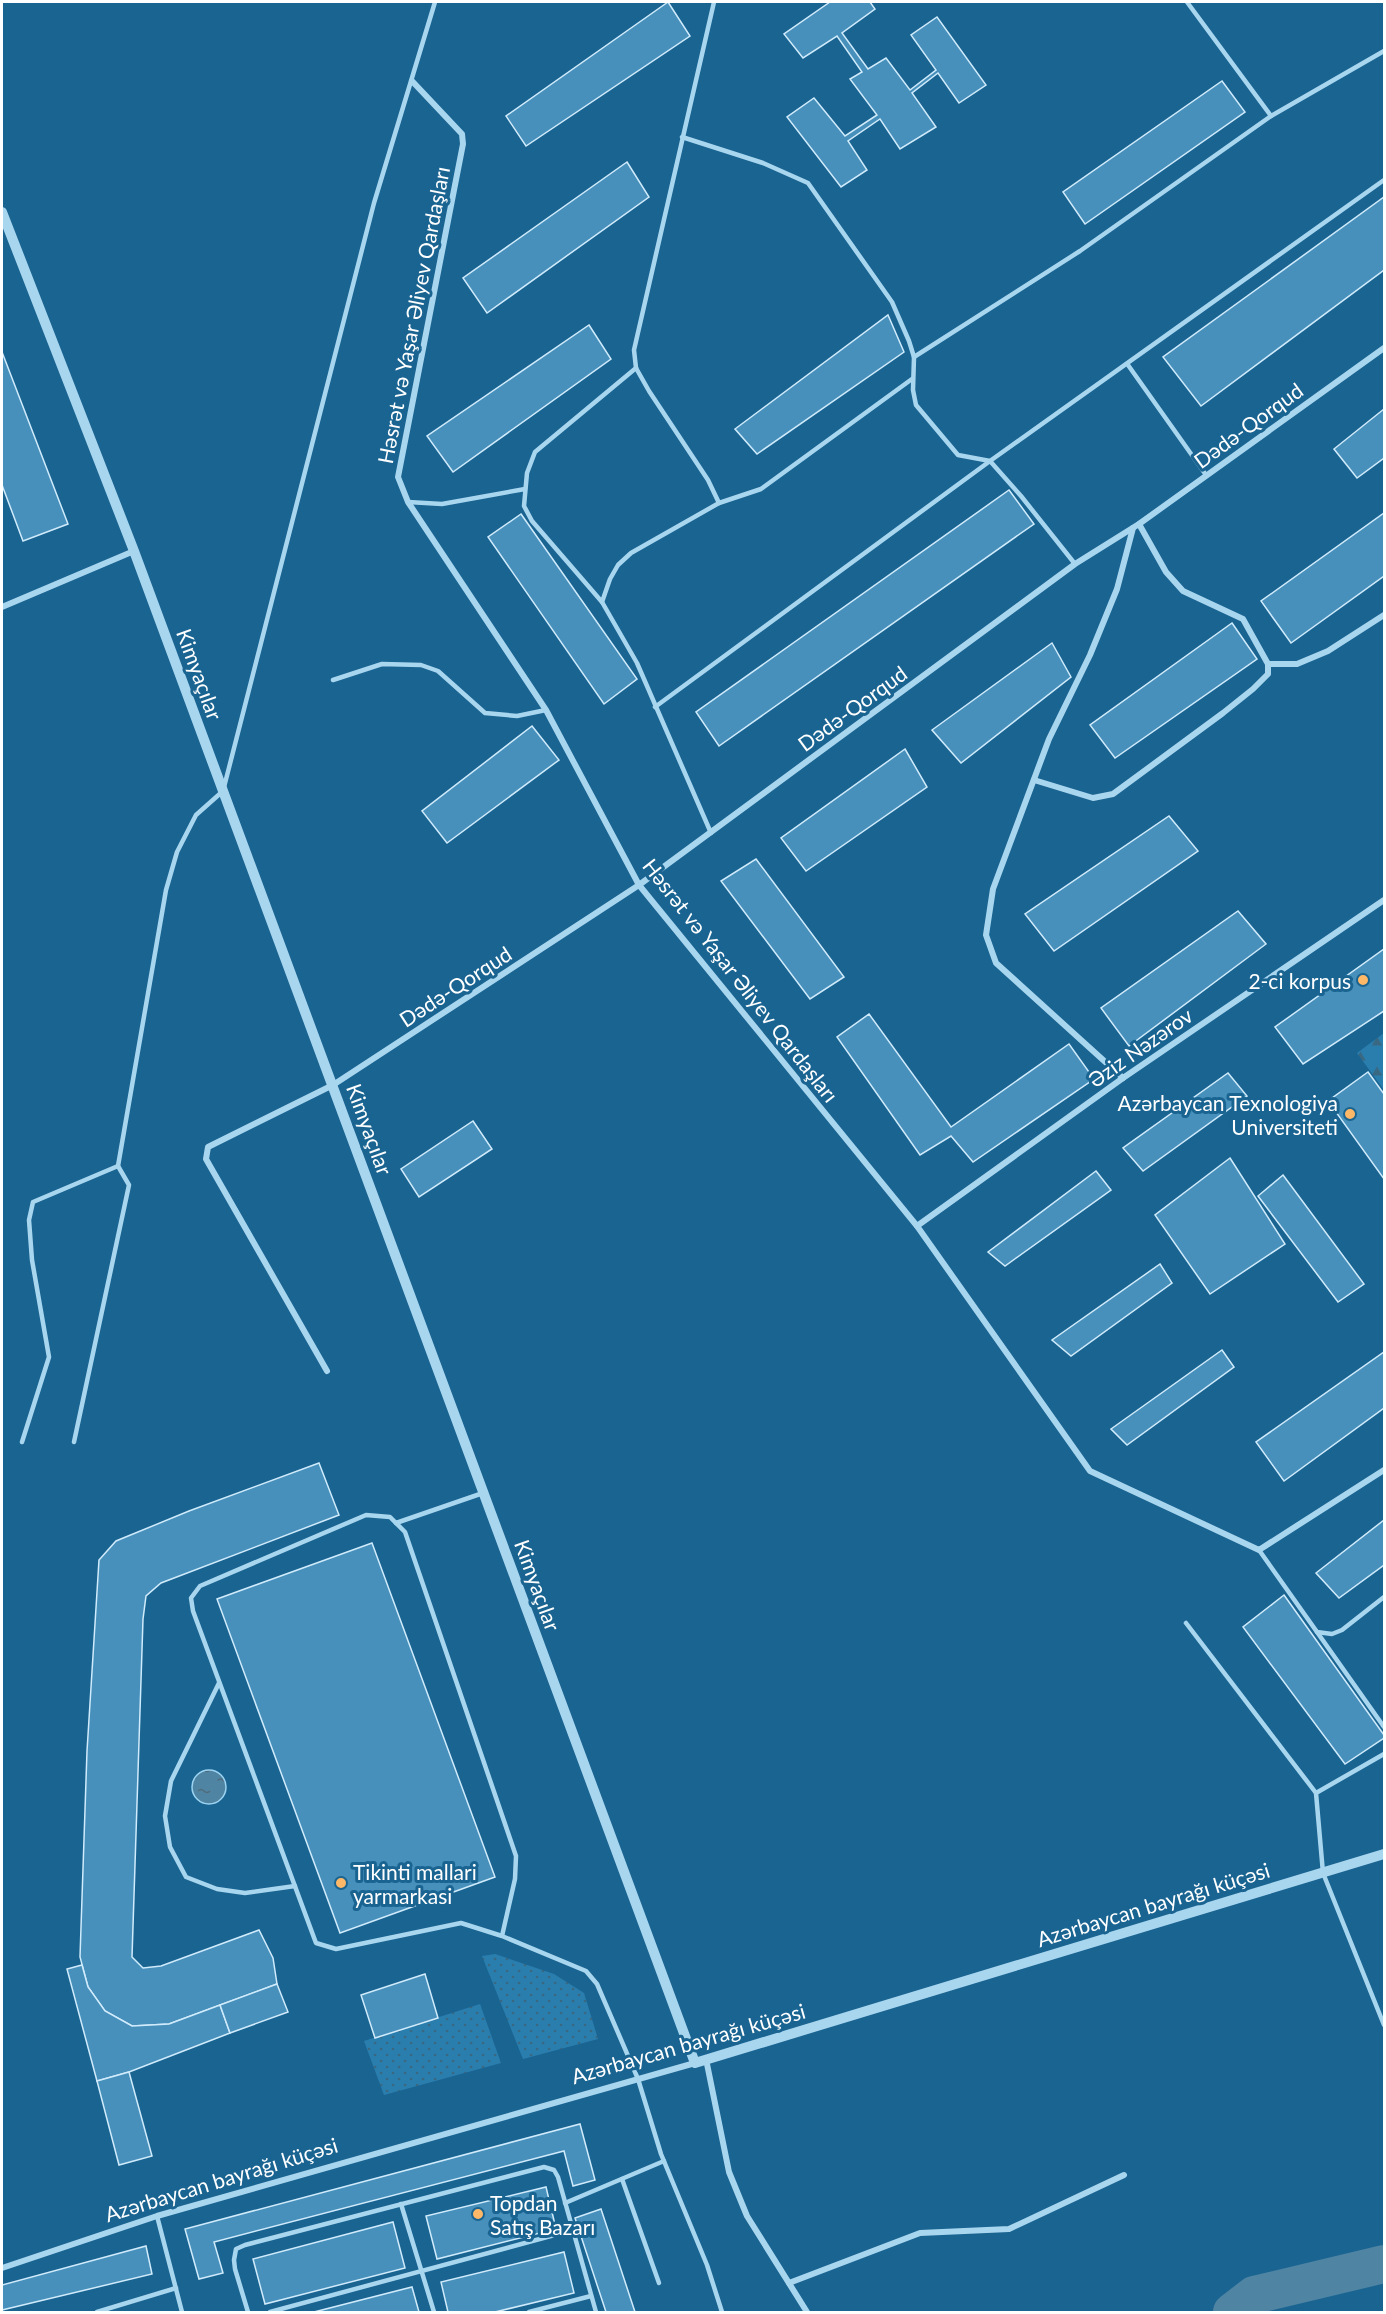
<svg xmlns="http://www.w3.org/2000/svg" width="1386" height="2314" viewBox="0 0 1386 2314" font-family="Lato,sans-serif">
  <defs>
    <pattern id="grass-dots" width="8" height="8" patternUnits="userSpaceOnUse" patternTransform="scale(1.5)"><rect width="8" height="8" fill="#2a7eae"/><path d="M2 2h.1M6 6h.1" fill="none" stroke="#396882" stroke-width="1.8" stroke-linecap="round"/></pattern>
    <pattern id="forest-firs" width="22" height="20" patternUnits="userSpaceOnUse" patternTransform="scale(1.5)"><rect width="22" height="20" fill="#2a7eae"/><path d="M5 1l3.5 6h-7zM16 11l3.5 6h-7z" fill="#396882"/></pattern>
    <pattern id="water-ripples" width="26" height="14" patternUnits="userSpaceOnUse" patternTransform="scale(1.5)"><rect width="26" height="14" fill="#5084a3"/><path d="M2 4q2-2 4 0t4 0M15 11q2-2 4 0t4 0" fill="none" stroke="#4e6b7c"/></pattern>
  </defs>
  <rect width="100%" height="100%" fill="#1a6492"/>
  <g fill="url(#grass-dots)">
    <path d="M495 1954 554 1974 584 1993 598 2039 523 2059 482 1956Z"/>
    <path d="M480 2004 501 2063 384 2095 364 2041Z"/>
  </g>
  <path fill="url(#forest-firs)" d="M1384 1033V1090L1357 1053Z"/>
  <circle fill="url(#water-ripples)" stroke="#9cd3f1" stroke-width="1.5" cx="209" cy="1787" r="17"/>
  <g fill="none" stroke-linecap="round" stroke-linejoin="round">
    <path stroke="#5084a3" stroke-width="38" d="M1232 2312 1254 2295 1384 2264"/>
  </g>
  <g fill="#4790bb" stroke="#d0ebfb" stroke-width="1.5">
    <path d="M668 2 690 36 526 146 506 116Z"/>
    <path d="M830 2H870L875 9 842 33 868 69 886 58 910 90 936 70 911 35 937 17 986 85 959 103 938 73 912 93 936 127 900 149 880 119 848 141 867 170 841 187 787 117 814 98 845 136 877 115 850 79 862 72 837 36 803 58 784 34Z"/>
    <path d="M1222 81 1245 112 1085 224 1063 192Z"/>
    <path d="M627 162 649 197 487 313 463 278Z"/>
    <path d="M1384 197V270L1201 406 1163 357Z"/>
    <path d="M888 315 904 352 757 454 735 429Z"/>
    <path d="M589 325 611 359 453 472 427 436Z"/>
    <path d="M2 352 68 524 23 541 2 485Z"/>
    <path d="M1384 409V458L1357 478 1334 449Z"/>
    <path d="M1009 490 1034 524 719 746 696 712Z"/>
    <path d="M1384 513V576L1291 643 1261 601Z"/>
    <path d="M521 514 637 679 604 704 488 537Z"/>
    <path d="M1232 623 1257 659 1115 758 1090 725Z"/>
    <path d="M1052 643 1071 677 961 763 932 730Z"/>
    <path d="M532 726 559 760 447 843 422 811Z"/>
    <path d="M905 749 927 787 806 871 781 838Z"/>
    <path d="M1169 816 1198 851 1054 951 1025 914Z"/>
    <path d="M756 859 844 977 810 999 721 881Z"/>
    <path d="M1238 911 1266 944 1129 1046 1101 1008Z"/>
    <path d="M1384 949V1011L1303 1064 1275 1027Z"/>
    <path d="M869 1014 951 1127 1069 1044 1094 1079 973 1162 951 1136 920 1155 837 1037Z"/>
    <path d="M1368 1072 1384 1094V1179L1328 1101Z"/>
    <path d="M1228 1073 1247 1096 1143 1171 1123 1148Z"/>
    <path d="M473 1121 492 1149 419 1197 401 1169Z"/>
    <path d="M1230 1158 1285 1244 1210 1294 1155 1215Z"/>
    <path d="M1096 1171 1111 1190 1005 1266 988 1252Z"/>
    <path d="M1283 1175 1364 1284 1338 1302 1258 1196Z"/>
    <path d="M1160 1264 1172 1283 1071 1356 1052 1340Z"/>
    <path d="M1222 1350 1234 1367 1127 1445 1111 1429Z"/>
    <path d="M1384 1352V1408L1284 1481 1256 1442Z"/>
    <path d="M319 1463 339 1515 161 1583 146 1596 143 1619 132 1957 143 1968 161 1966 259 1930 273 1958 277 1984 169 2024 132 2026 105 2011 88 1987 80 1957 87 1751 99 1560 116 1541 189 1511Z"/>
    <path d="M1384 1520V1565L1339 1598 1316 1573Z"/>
    <path d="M372 1543 495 1877 340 1933 217 1599Z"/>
    <path d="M1284 1595 1384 1735V1738L1345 1764 1243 1627Z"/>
    <path d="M82 1965 88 1987 105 2011 132 2026 169 2024 220 2005 230 2033 129 2072 97 2081 67 1969Z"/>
    <path d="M425 1974 438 2018 375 2038 361 1995Z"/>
    <path d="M277 1984 288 2012 230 2033 220 2005Z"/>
    <path d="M129 2072 152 2156 119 2165 97 2081Z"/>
    <path d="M580 2124 595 2180 573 2186 564 2151 214 2242 223 2273 199 2279 185 2229Z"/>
    <path d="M546 2187 556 2229 437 2259 426 2216Z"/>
    <path d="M601 2209 635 2312H606L575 2218Z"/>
    <path d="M393 2222 405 2268 265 2304 253 2259Z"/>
    <path d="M146 2246 152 2274 2 2310V2285Z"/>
    <path d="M564 2252 574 2293 495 2312H448L441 2282Z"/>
    <path d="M412 2287 419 2312H314Z"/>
  </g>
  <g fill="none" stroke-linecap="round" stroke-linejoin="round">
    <g stroke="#a9d6ef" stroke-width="4.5">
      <path d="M1187 2 1271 116"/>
      <path d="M682 137 763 163 808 183 892 302 909 341 914 357 913 390 916 405 958 455 990 461 1021 496 1075 564"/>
      <path d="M914 357 1080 251 1271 116 1384 51"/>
      <path d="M1128 365 1206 475"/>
      <path d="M408 502 442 504 525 489"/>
      <path d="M719 503 761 489 912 379"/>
      <path d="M602 602 532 521 524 506 527 473 535 452 636 368"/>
      <path d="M333 680 382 664 421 665 438 671 485 713 517 716 546 710"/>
      <path d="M655 707 990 461 1384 180"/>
      <path d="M711 833 637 663 602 602 610 579 618 565 631 553 719 503 708 480 649 391 636 368 634 350 714 2"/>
      <path d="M22 1442 49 1357 32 1260 29 1220 33 1202 118 1166"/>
      <path d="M74 1442 129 1185 118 1166 166 890 177 852 196 815 223 791 374 203 435 2"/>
      <path d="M396 1523 483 1493"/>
      <path d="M1259 1550 1317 1632 1332 1634 1342 1630 1384 1597"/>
      <path d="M1186 1623 1316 1793"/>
      <path d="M1317 1632 1384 1727"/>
      <path d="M219 1683 171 1781 165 1816 170 1847 186 1877 217 1889 245 1893 295 1886"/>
      <path d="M1384 1754 1316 1793 1323 1873 1384 2025"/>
      <path d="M502 1936 515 1879 516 1856 405 1532 390 1517 366 1515 200 1586 191 1598 193 1611 316 1943 336 1949 461 1923 502 1936 586 1971 597 1984 638 2079 661 2154 707 2265 722 2312"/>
      <path d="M622 2179 659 2283"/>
      <path d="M565 2203 664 2161"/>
      <path d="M401 2204 434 2312"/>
      <path d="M157 2216 182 2312"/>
      <path d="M97 2312 176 2288"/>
      <path d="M248 2312 235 2269 234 2260 236 2249 245 2245 544 2167 554 2170 558 2177 596 2312"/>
      <path d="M270 2312 573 2230"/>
      <path d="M529 2312 591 2296"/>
    </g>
    <g stroke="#a9d6ef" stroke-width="6">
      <path d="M412 81 462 134 463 144 398 477 408 502 546 710 639 885 917 1226 1090 1471 1259 1550 1384 1470"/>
      <path d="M2 607 134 551"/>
      <path d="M1268 664H1297L1328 651 1384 615"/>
      <path d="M1034 780 1093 798 1113 794 1223 713 1253 689 1268 674V664L1243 619 1183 591 1166 572 1139 524"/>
      <path d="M1123 1078 996 963 986 935 993 889 1049 739 1090 655 1117 589 1133 528"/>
      <path d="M917 1226 1123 1078 1384 900"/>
      <path d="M327 1371 206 1159 208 1147 333 1085 639 885 1075 564 1139 524 1384 348"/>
      <path d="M706 2059 729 2172 747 2216 807 2312"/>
      <path d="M2 2268 157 2216 695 2063"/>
      <path d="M789 2283 920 2233 1009 2229 1124 2175"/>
    </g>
    <path stroke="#a9d6ef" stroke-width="10" d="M2 212 134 551 695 2063 1384 1854"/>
  </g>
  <g fill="#ffb868" stroke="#1a6492" stroke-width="2">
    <circle cx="1363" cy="980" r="6"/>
    <circle cx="1350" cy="1114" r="6"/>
    <circle cx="341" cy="1883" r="6"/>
    <circle cx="478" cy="2214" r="6"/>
  </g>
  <g text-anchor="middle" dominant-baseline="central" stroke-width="6" stroke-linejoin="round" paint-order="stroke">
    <g font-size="21" fill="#fff" stroke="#1a6492">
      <text transform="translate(413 315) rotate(-79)">Həsrət və Yaşar Əliyev Qardaşları</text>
      <text transform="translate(1248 425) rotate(-36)">Dədə-Qorqud</text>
      <text transform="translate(200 674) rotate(70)">Kimyaçılar</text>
      <text transform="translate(852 708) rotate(-36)">Dədə-Qorqud</text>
      <text transform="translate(741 980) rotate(52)">Həsrət və Yaşar Əliyev Qardaşları</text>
      <text transform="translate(455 986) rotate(-33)">Dədə-Qorqud</text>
      <text transform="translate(1140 1047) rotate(-35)">Əziz Nəzərov</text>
      <text transform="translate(370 1129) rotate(70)">Kimyaçılar</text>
      <text transform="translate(538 1585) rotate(70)">Kimyaçılar</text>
      <text transform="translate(1153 1904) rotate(-17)">Azərbaycan bayrağı küçəsi</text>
      <text transform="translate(688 2043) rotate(-16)">Azərbaycan bayrağı küçəsi</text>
      <text transform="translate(221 2179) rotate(-17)">Azərbaycan bayrağı küçəsi</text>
    </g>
    <g font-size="21" fill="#fff" stroke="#1a6492" text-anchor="end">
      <text x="1351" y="980">2-ci korpus</text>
      <text x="1338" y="1102">Azərbaycan Texnologiya<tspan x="1338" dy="24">Universiteti</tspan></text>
      <text x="353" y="1871" text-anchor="start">Tikinti mallari<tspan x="353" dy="24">yarmarkasi</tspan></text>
      <text x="490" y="2202" text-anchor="start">Topdan<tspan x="490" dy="24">Satış Bazarı</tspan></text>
    </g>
  </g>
  <rect width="1386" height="2314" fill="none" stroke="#ffffff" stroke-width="6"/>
</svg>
